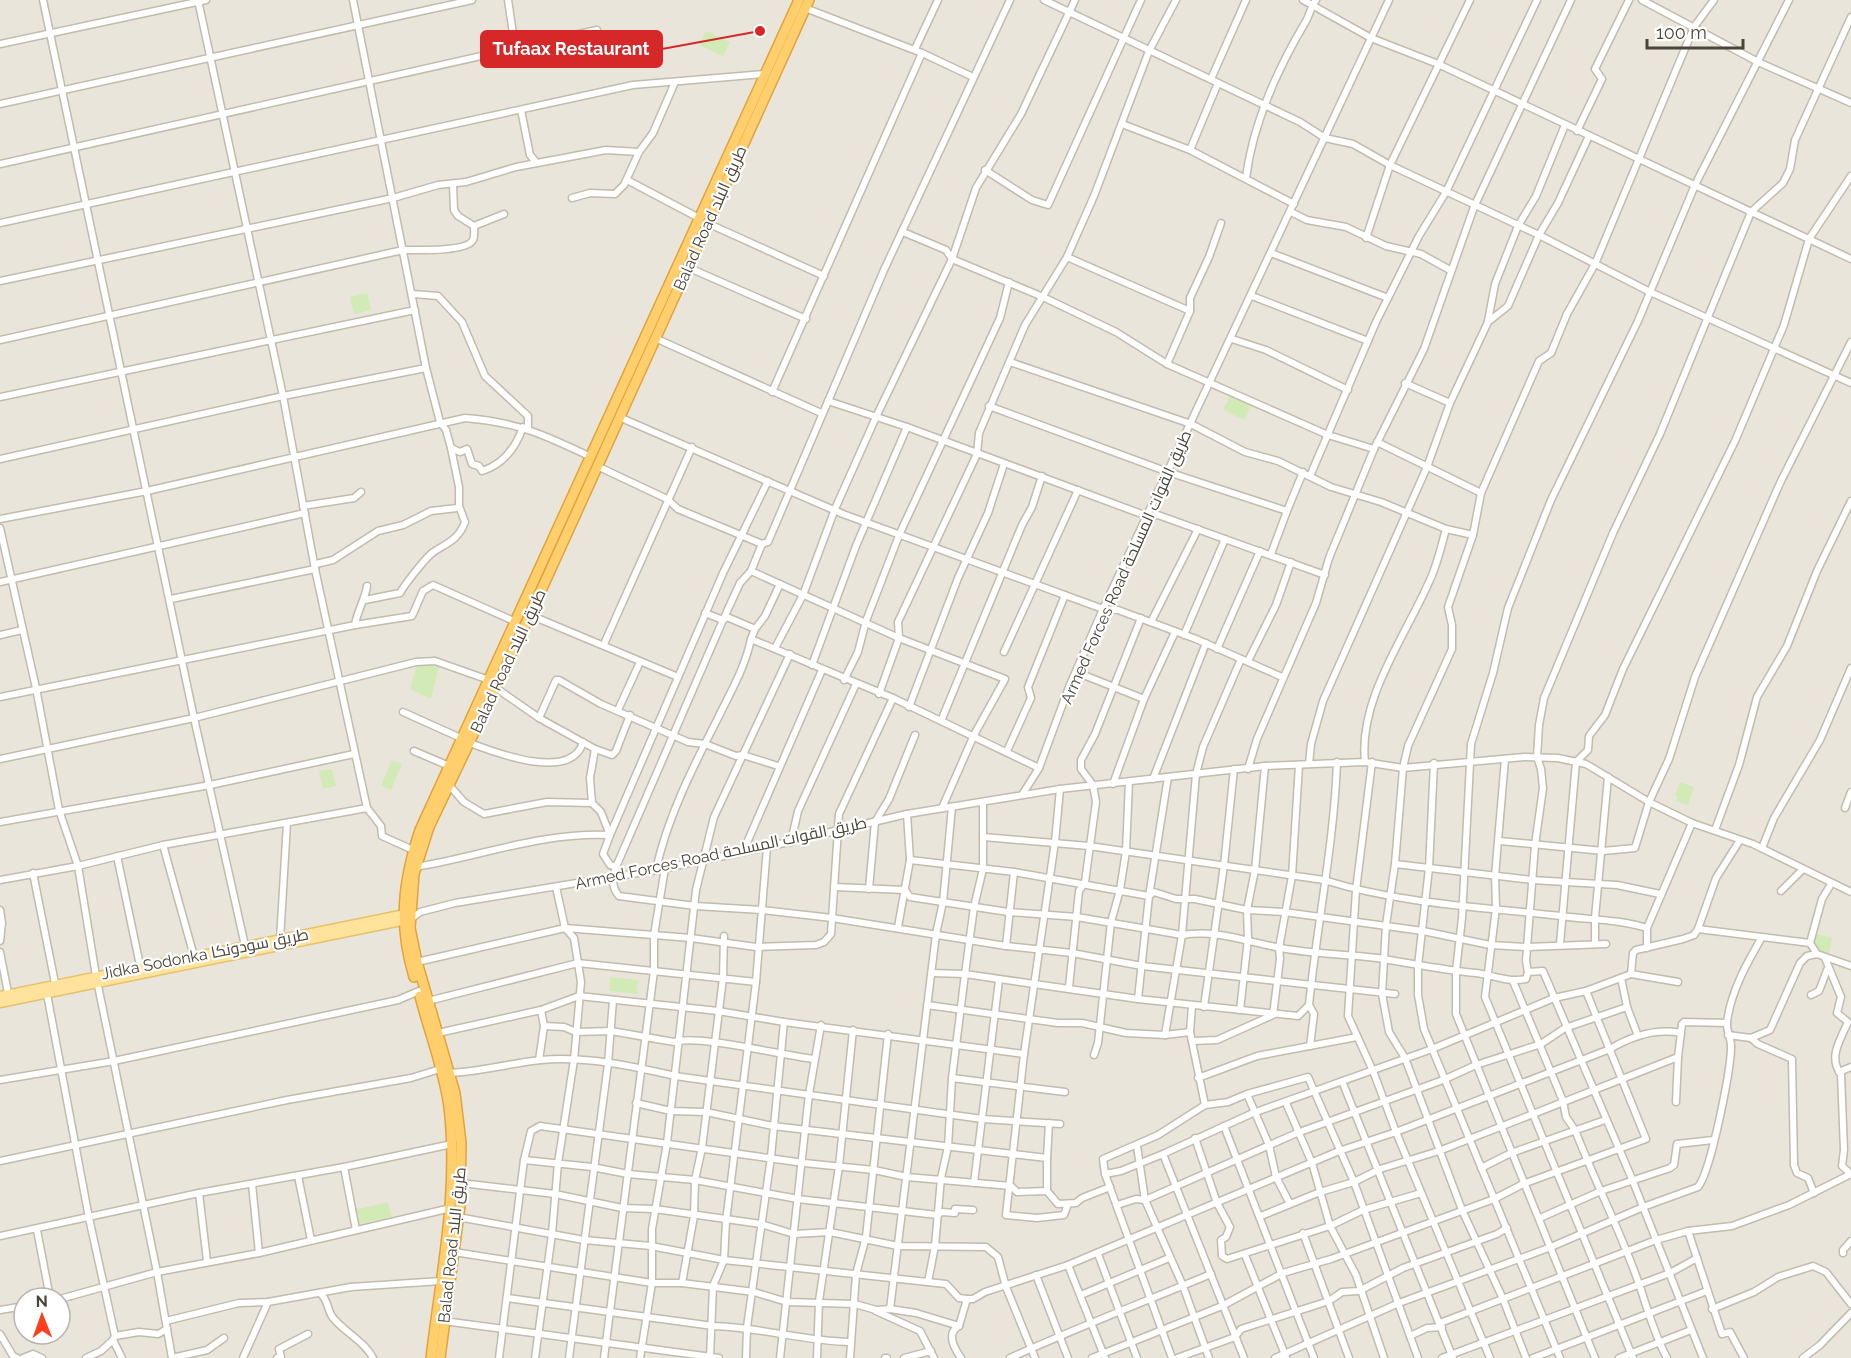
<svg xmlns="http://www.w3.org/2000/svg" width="1851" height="1358" viewBox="0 0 1851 1358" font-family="Raleway,Cairo,sans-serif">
  <rect width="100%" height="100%" fill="#f6f3ec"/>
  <path fill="#eae5da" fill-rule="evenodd" d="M0 0H1851V1358H0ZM24 1298H60V1334H24Z"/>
  <g fill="#d2eab5">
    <path d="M706 31 730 42 723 56 699 45Z"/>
    <path d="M367 293 371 310 354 314 350 297Z"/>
    <path d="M1231 394 1252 404 1244 420 1223 410Z"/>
    <path d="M417 665 439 666 431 699 410 689Z"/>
    <path d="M392 760 402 764 391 790 381 786Z"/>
    <path d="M332 769 336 786 323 789 319 771Z"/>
    <path d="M1680 782 1694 787 1688 805 1676 801 1678 797 1675 796Z"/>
    <path d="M1816 934 1832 938 1829 954 1813 948Z"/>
    <path d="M610 977 638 980 637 994 609 991Z"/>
    <path d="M388 1202 392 1217 358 1224 355 1210Z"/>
  </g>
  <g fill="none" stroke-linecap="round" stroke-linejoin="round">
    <defs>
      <g id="minor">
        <path d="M43 0 194 718 246 950"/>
        <path d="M198 0 283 396 315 569 367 808 381 826 382 836 413 850"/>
        <path d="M353 0 426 368 440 422 446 430 451 448 459 487V506L465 522C458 541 446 543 432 553 424 560 405 584 400 593L365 600"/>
        <path d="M508 0 515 47"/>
        <path d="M1044 0 1300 122 1325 138 1353 144 1390 165 1539 235 1650 292 1851 383"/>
        <path d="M1303 0 1371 38 1438 64 1851 259"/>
        <path d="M1642 0 1758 62 1851 103"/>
        <path d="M0 44 206 0"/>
        <path d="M915 49 938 0"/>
        <path d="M922 53 973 77"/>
        <path d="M1211 79 1246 0"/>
        <path d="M0 104 472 0"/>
        <path d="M521 110 530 155 537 163"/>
        <path d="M1122 124 1190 150 1294 204"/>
        <path d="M1577 131 1602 79 1595 69 1629 0"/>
        <path d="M1190 150 1218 83"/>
        <path d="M0 164 597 30"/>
        <path d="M985 170 1032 200 1048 205 1141 0"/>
        <path d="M1246 178C1253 123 1278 68 1306 21 1310 14 1311 6 1316 0"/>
        <path d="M627 180 699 218"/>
        <path d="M453 184 454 210 458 216 474 226 504 214"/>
        <path d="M572 198 590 193 615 194 624 185 639 152 653 133 675 82"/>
        <path d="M1291 212 1307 220 1346 227 1386 246 1421 254 1450 270"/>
        <path d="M0 223 633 85 765 74"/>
        <path d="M707 223 824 276"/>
        <path d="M903 232 946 250 952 259 1043 297 1116 332 1167 364 1328 435 1374 449"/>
        <path d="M1366 238 1390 165 1470 0"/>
        <path d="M1271 253 1388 298"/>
        <path d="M1067 257 1190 311"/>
        <path d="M687 267 806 319"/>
        <path d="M0 281 393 198 438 185 466 182 516 167 606 150 639 152"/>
        <path d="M413 294 438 296 462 322 485 376 528 416V428"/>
        <path d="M1252 296 1368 341"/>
        <path d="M1488 321 1495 284 1518 226 1536 196 1565 125"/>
        <path d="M655 338 821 413"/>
        <path d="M1232 339 1266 350 1348 390"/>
        <path d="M0 340 403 250C416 250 467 252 473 240 475 236 474 231 474 226"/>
        <path d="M1010 362 1191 424 1245 452 1278 461 1331 487 1381 502 1446 529 1473 535 1481 493 1539 361 1551 353 1567 314 1595 264 1694 27 1714 0"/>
        <path d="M1167 364 1190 311V298L1209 257 1221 223"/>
        <path d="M1405 383 1450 403"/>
        <path d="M772 392 922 53 805 8"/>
        <path d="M0 397 415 310"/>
        <path d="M828 401 907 427 1147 516 1158 515 1325 575"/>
        <path d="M989 406 1168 472 1287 511 1271 554"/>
        <path d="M619 417 843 514 1103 609 1118 610 1196 639 1282 677"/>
        <path d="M1377 442 1481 493"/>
        <path d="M451 448 460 452 467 449 472 464 479 466 482 471C504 464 516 447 523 427"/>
        <path d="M0 459 283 396 426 368"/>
        <path d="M597 466 667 499 678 509 762 544 768 542 884 270 1010 0"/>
        <path d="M1310 476 1376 322 1419 236 1446 192 1537 0"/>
        <path d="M303 506 354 498 361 492"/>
        <path d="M1287 511 1303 472"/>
        <path d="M0 519 147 491 465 418C517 422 545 435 591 457"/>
        <path d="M0 528 36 688 59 810 78 866 96 976 157 1272 172 1358"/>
        <path d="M1473 535 1448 607 1452 625V649L1408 746 1403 768 1395 864 1386 925 1382 994 1389 1032 1405 1058 1462 1210 1503 1299 1526 1358"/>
        <path d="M762 544 751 571 899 638 879 694"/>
        <path d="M316 564 333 560 378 531 403 525 431 511 457 508 459 506"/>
        <path d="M0 582 305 513"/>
        <path d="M171 599 315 569"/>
        <path d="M705 613 723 620 727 617 755 629 751 639"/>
        <path d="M530 615 678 677"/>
        <path d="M1151 622 1198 529"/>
        <path d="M355 625C357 611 365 600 367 586"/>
        <path d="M755 629 765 616 780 584"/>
        <path d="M0 635 22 630"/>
        <path d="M1184 635 1225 539"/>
        <path d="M604 644 692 447"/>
        <path d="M775 648 803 595 835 509 876 417 952 259 976 188 1021 114 1075 0"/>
        <path d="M1217 649 1260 551"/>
        <path d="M1004 652 1078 490"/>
        <path d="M1248 661 1276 605 1291 562"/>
        <path d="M812 665 856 546 907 427"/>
        <path d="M1076 672 1144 699"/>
        <path d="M844 680 858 652 866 621 900 533 1000 318 1009 282"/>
        <path d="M496 688 539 718 595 749 590 778 592 803 601 812 610 835 603 854 610 865 616 867C612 877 611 887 619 896L695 906 762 910 832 918 1006 946 1072 953 1142 966 1395 994"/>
        <path d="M0 697 355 625 412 616 423 591 433 585 516 622"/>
        <path d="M909 707 958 578 988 513 1004 464"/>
        <path d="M618 710 640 662"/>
        <path d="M403 712 463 739"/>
        <path d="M539 718 556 680H559L601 704 688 742 705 744 736 756 743 755 778 766"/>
        <path d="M941 721 1022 525 1032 507 1042 476"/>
        <path d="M470 743C496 753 572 782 583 742"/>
        <path d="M595 749 612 755 616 751 630 715"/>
        <path d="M414 751 449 766"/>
        <path d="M1007 751 1031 698 1028 687 1065 595"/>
        <path d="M0 759 194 718 416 662 435 661 489 680"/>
        <path d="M1505 759 1495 876 1496 908 1485 997 1633 1358"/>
        <path d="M1365 762C1358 700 1405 637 1429 582 1437 566 1441 547 1446 529"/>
        <path d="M1372 762 1356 890 1348 1016 1373 1071 1396 1132 1490 1358"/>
        <path d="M1434 763 1429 868 1418 966V995L1424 1029 1560 1358"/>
        <path d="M1309 764 1311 744 1323 701 1427 467 1450 403 1488 322 1508 306 1539 235 1558 203 1589 136"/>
        <path d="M1248 769 1257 739 1316 603 1329 558 1374 449 1424 349 1474 207 1571 0"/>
        <path d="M1153 779 1206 643"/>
        <path d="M1113 784 1144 699 1175 632"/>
        <path d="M449 785 464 802 484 814 547 802 592 803"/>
        <path d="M1060 789 1055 842 1024 1054 1006 1215 1037 1218 1064 1215 1068 1204"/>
        <path d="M1022 795 1039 768 1069 687 1103 609 1389 0"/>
        <path d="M942 808 974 735 1005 679 899 638 898 622 977 454 979 433 1025 325 1067 257 1094 196 1149 51 1176 0"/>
        <path d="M1845 808 1851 792"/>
        <path d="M0 822 210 785 354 754"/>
        <path d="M1715 830 1739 765 1757 697 1787 646 1817 571 1851 501"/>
        <path d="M984 837 1089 846 1324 880C1400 904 1482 907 1561 916 1590 920 1618 919 1647 928"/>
        <path d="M1500 841 1603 851 1635 848 1649 802 1669 759 1695 677 1780 483 1851 342"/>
        <path d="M791 842 798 811 856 684"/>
        <path d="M163 845 195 960"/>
        <path d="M1762 848 1774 818 1820 740 1851 668"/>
        <path d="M743 852 822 670"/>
        <path d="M117 856 141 970"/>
        <path d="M910 860 1014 872 1149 896 1154 892 1176 899H1195L1247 910 1284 912 1423 931 1490 945 1527 947 1606 944"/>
        <path d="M1395 864 1532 880 1617 885 1660 894"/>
        <path d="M416 867C483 856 540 832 610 835L723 573 768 481"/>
        <path d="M616 867 723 620 740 583 751 571"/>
        <path d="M656 870C667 818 693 767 717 720 730 693 745 668 751 639L893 698 1039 768"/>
        <path d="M33 873 56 988"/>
        <path d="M0 880 78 866 163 845 367 808"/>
        <path d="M834 887 905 890 910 897 1008 912 1077 917 1182 935C1217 929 1247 942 1281 948 1312 954 1345 954 1377 958 1410 963 1443 970 1476 973 1493 975 1509 983 1526 979L1528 972 1543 971 1632 1179 1703 1358"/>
        <path d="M869 889 875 822 889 799 915 735"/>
        <path d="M1781 891 1802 870"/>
        <path d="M0 910 2 923 0 941"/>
        <path d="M411 919 420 912 455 903 656 870 767 847 907 814 1060 789 1265 766 1365 762 1403 768 1524 757 1558 758 1586 764 1649 802 1692 823 1753 844 1851 892"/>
        <path d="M898 927 910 860 907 814"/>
        <path d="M1698 929 1716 878 1740 840"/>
        <path d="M280 940 287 823"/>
        <path d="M1560 944 1576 762 1588 750 1589 736 1605 715 1623 669 1735 441 1784 325 1809 239 1851 176"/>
        <path d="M1595 944V918L1608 777"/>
        <path d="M1006 946 1014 872"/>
        <path d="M1647 948V928L1692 823"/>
        <path d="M0 952 9 998"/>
        <path d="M1817 954 1810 943 1822 899 1831 884"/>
        <path d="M1825 958 1841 997 1837 1013 1848 1022C1840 1040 1828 1058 1841 1074L1844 1150 1842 1166 1851 1174"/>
        <path d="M417 962 565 928 691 938 756 947 816 945 824 942 831 934 839 814 893 698"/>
        <path d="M1528 972 1526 961 1535 845 1543 788 1541 769 1537 757 1539 725 1544 698 1613 533 1660 434 1751 212 1783 183 1790 169 1795 140 1851 17"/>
        <path d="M932 973 965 974 1138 999 1298 1016 1309 1005C1317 924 1334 844 1337 762"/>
        <path d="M1631 974 1678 982"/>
        <path d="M1621 978 1627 1007 1638 1036"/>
        <path d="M1513 981 1563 1101 1566 1117 1575 1130C1595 1182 1621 1232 1639 1284 1648 1310 1654 1334 1667 1358"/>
        <path d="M1069 987 1079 891 1085 882 1096 802 1093 785 1081 769V760L1095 734 1141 618"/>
        <path d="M47 994 89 1218 115 1336 113 1340 122 1358"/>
        <path d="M1811 995 1819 991 1827 970"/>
        <path d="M1138 999 1149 896 1168 777"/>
        <path d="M428 1001 578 963 756 982"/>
        <path d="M927 1005 1058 1023H1082L1126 1033 1165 1035 1190 1032"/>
        <path d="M1309 1005 1314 1014 1310 1046"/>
        <path d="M1192 1006 1190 1032 1205 1105"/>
        <path d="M1204 1007 1224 865 1234 769"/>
        <path d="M1240 1010 1248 939 1247 910 1255 870 1265 766"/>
        <path d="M544 1026 564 1027 576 1032 611 1031 674 1042C696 1034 786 1056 814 1059"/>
        <path d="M438 1033 541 1010 579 996 718 1011 784 1022 1024 1054"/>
        <path d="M1165 1035 1182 935 1196 774 1203 747 1241 659"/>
        <path d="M1728 1035 1751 1038 1770 1030 1800 963 1807 956 1817 954 1851 966"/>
        <path d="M1751 1038 1758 1044 1792 1059 1794 1165 1797 1173 1808 1178 1814 1193"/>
        <path d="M1193 1041 1217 1040 1273 1015 1280 959 1279 948 1292 876 1299 765"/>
        <path d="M1094 1055 1098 1043 1111 922 1120 890 1126 851 1129 782"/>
        <path d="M539 1060 544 1026 541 1010"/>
        <path d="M1839 1072 1851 1067"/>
        <path d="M449 1073C481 1072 510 1063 541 1060 585 1056 633 1066 675 1076L982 1119 1060 1124"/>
        <path d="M952 1078 1065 1092"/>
        <path d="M1198 1078 1257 1056 1357 1037"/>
        <path d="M0 1080 114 1061 398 1000 419 991"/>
        <path d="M1342 1081 1453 1358"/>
        <path d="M1247 1094 1269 1145 1276 1177 1290 1204"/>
        <path d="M1676 1102 1678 1057"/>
        <path d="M636 1103 671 1111 706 1112 773 1126 1047 1158 1049 1123"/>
        <path d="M1286 1103 1312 1163 1330 1226 1356 1275 1384 1358"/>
        <path d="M1224 1126 1314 1358"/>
        <path d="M1195 1138 1217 1203 1230 1227 1226 1237 1221 1240 1222 1256 1227 1259 1330 1226 1363 1210 1421 1193"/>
        <path d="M1137 1146 1145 1200 1183 1286 1209 1358"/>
        <path d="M1163 1154 1244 1358"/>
        <path d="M1047 1158V1191"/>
        <path d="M524 1160 592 1167 628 1174 695 1180 798 1199 937 1215 942 1212 955 1213V1209L973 1210"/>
        <path d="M0 1161 287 1100 411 1078 440 1069"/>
        <path d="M344 1167 356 1230"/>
        <path d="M1481 1168 1511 1153 1605 1120"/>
        <path d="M1105 1174 1121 1171 1163 1154 1253 1113 1432 1049 1554 998 1586 991 1631 974 1633 953 1636 950 1683 939 1694 935 1698 929 1810 943"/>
        <path d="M298 1176 311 1240"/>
        <path d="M461 1183 555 1194 622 1208 655 1209 761 1224 794 1234 830 1232 898 1246 986 1247 998 1257 1006 1287 1035 1358"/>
        <path d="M974 1183 999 980"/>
        <path d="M252 1184 259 1253"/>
        <path d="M199 1193 207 1261"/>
        <path d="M1117 1205 1136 1199 1145 1200 1297 1133 1443 1080 1476 1065 1541 1044 1565 1028 1627 1007"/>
        <path d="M1261 1216 1320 1192 1354 1182 1380 1169 1439 1151 1678 1057 1682 1024 1684 1022 1727 1023"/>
        <path d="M458 1217 584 1240 651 1246 724 1260 946 1284 959 1298 967 1299"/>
        <path d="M1540 1218 1601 1191 1670 1168 1674 1165 1677 1144 1713 1140"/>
        <path d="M37 1230 50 1298"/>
        <path d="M1688 1231 1722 1334 1730 1332 1744 1358"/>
        <path d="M1303 1233 1349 1358"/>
        <path d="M0 1236 199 1193 344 1167 452 1144"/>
        <path d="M454 1252 652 1283H682L754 1292 787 1302 855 1304 876 1310 890 1309 916 1313 959 1326 967 1299H973L985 1292 1068 1265 1339 1151 1396 1132 1610 1049C1632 1036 1655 1028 1681 1033"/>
        <path d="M1843 1253V1250L1851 1241"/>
        <path d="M1098 1254 1137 1358"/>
        <path d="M1245 1255 1286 1357"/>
        <path d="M1068 1265 1105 1358"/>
        <path d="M1036 1275 1068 1358"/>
        <path d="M928 1282 935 1246 941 1178 948 1147 952 1078 965 974 974 907 983 869V802"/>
        <path d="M682 1283 694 1216 695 1180 702 1148 723 978 724 936"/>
        <path d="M321 1294C329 1301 327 1312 334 1319 346 1333 365 1342 373 1358"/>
        <path d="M1081 1295 1169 1258"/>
        <path d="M507 1298 713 1326C759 1327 803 1341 850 1342"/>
        <path d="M60 1299 157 1272 259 1253 451 1208"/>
        <path d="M890 1309 936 934 943 902 952 807"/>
        <path d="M1712 1309 1754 1292 1778 1277 1813 1266 1826 1272 1851 1304"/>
        <path d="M0 1310 24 1306"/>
        <path d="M876 1311 920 1331 934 1358"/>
        <path d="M166 1321 239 1303 268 1302 351 1287 441 1281"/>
        <path d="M444 1321 719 1358"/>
        <path d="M1440 1323 1656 1240 1688 1231 1732 1226 1789 1205 1851 1174"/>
        <path d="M959 1326C946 1333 954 1348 961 1358"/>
        <path d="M0 1334 13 1356 17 1358"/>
        <path d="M115 1336 139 1332 158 1334 167 1329"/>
        <path d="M1410 1336 1427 1328 1442 1327"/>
        <path d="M23 1358 33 1354 42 1358"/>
        <path d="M86 1358 101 1351 113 1340"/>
        <path d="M172 1358 207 1350 224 1338"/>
        <path d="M243 1358 268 1302"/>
        <path d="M277 1358 281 1357 279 1349 308 1334"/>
        <path d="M499 1358 524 1160 531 1131 540 1126 804 1163 874 1170 907 1177 1011 1186 1017 1192 1047 1191 1058 1204 1076 1203 1082 1198 1110 1187"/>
        <path d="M535 1358 552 1234 558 1163 574 1060 581 982 574 938 565 928 556 887"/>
        <path d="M569 1358 608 1064 613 1000"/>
        <path d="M604 1358 654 971V935L665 868"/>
        <path d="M640 1358 652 1283V1229L667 1143 696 890 714 817 790 654"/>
        <path d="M710 1358 713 1286 724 1260 726 1221 756 982 767 847"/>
        <path d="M746 1358 747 1327 771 1157 784 1022"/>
        <path d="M780 1358 809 1094 821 1025"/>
        <path d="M817 1358 819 1301 839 1166 853 1030"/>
        <path d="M850 1358 856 1274 866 1237 888 1034"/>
        <path d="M885 1358H887"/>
        <path d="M904 1358 931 1351"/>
        <path d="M1010 1358C1076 1328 1144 1302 1211 1274"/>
        <path d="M1092 1358 1222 1306 1283 1273 1331 1259 1494 1199 1523 1184 1646 1139 1586 991"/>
        <path d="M1172 1358 1105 1174 1103 1159 1158 1135 1205 1105 1228 1102 1247 1094 1308 1077 1354 1182 1418 1358"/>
        <path d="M1177 1358 1235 1337 1241 1329 1329 1301 1342 1292 1359 1291 1403 1268 1497 1234 1507 1228"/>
        <path d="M1275 1358 1399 1303 1551 1247 1643 1207 1698 1187C1711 1171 1730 1073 1731 1049 1732 1039 1726 1031 1727 1022 1731 991 1747 963 1762 937"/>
        <path d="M1442 1358 1670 1273 1697 1258"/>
        <path d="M1533 1358 1707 1291"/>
        <path d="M1595 1358 1456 1014V971L1462 918 1471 744 1493 673 1508 608 1551 500 1638 321 1695 185 1789 0"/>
        <path d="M1619 1358 1691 1330"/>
        <path d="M1803 1358 1820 1345 1851 1313"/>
      </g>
      <g id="major">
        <path d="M0 996 410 913"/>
        <path d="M0 1003 411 919"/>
      </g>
      <g id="highway">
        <path d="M414 977C398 924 403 881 420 830L799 0"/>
        <path d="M420 996C429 1032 444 1069 449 1107 459 1192 441 1274 431 1358"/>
        <path d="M440 1358 460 1206 461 1143 455 1093 417 962 410 928 414 874 429 827 530 615 809 0"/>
      </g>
    </defs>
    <use href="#minor" stroke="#c2bbae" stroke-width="9"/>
    <use href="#major" stroke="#e6c16a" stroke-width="11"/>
    <use href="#highway" stroke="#e0a43c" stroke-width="12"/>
    <use href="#minor" stroke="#fff" stroke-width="6"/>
    <use href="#major" stroke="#ffe39c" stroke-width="8"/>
    <use href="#highway" stroke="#ffcf6e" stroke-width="9"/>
  </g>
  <g text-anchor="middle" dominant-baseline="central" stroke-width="4.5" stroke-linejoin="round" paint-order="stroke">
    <g font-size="16" fill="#4b4439" stroke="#fff">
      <text transform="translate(710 218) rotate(-66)">Balad Road طريق البلد</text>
      <text transform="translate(1126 567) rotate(-66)">Armed Forces Road طريق القوات المسلحة</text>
      <text transform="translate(508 661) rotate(-65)">Balad Road طريق البلد</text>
      <text transform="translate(721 853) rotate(-12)">Armed Forces Road طريق القوات المسلحة</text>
      <text transform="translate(205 954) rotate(-11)">Jidka Sodonka طريق سودونكا</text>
      <text transform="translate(452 1245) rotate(-84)">Balad Road طريق البلد</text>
    </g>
  </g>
  <path fill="none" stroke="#d62828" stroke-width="2" d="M760 31L662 49"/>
  <circle fill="#d62828" stroke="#fff" stroke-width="2" cx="760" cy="31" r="6"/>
  <rect fill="#d62828" stroke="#d62828" stroke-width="2" x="481" y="31" width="181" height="36" rx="6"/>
  <g font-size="18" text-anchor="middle" font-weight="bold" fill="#fff">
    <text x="571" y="55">Tufaax Restaurant</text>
  </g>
  <g transform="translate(42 1316) rotate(359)"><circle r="28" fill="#ffffff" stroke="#b7b4b0" stroke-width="1.5"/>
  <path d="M0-4.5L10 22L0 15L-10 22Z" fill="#fc3f1d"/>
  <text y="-9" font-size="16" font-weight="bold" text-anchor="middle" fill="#4b4439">N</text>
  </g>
  <path d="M1647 39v9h96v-9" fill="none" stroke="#4b4439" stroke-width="3"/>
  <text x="1656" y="39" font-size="18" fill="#4b4439" stroke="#ffffff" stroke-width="4.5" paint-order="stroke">100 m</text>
</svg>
